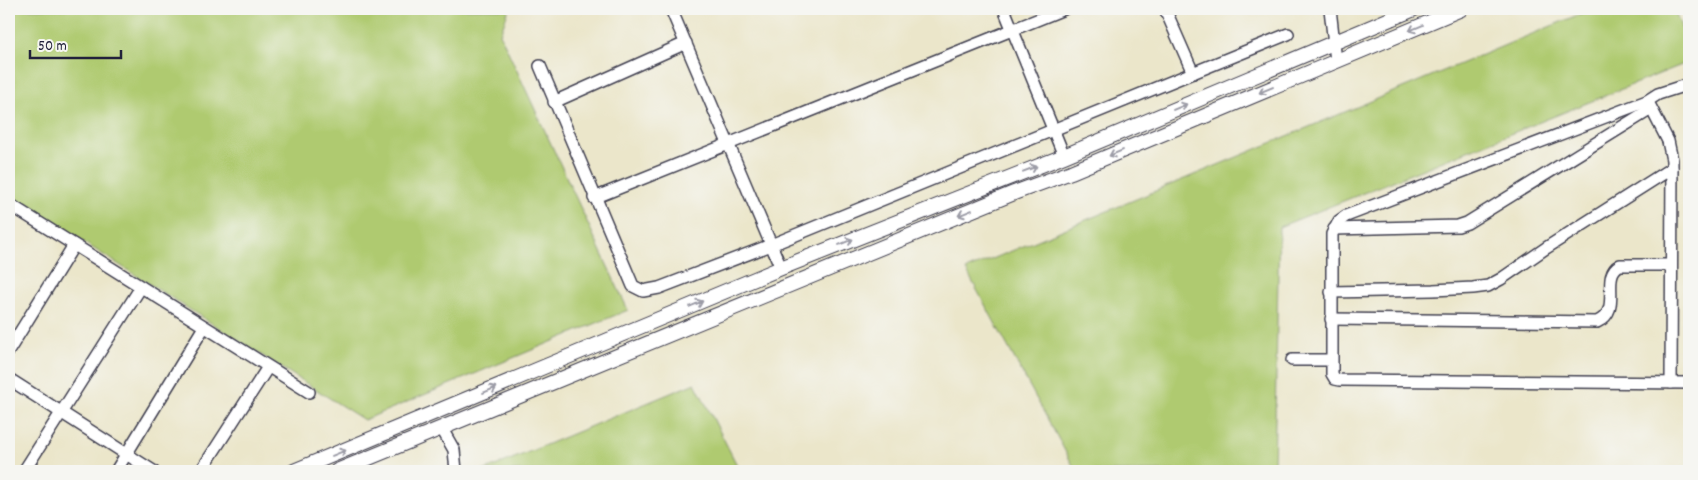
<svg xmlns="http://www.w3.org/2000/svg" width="1698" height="480" viewBox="0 0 1698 480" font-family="Dekko,sans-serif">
  <rect width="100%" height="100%" fill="#f6f6f2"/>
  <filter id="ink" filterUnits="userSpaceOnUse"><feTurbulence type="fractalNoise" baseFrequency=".02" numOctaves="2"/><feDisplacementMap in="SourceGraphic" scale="10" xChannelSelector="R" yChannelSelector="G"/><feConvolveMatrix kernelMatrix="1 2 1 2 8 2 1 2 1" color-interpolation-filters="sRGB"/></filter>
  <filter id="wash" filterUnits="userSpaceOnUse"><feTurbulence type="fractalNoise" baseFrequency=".0096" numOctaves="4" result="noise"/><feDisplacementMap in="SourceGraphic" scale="20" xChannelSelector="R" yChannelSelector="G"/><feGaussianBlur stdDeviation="1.12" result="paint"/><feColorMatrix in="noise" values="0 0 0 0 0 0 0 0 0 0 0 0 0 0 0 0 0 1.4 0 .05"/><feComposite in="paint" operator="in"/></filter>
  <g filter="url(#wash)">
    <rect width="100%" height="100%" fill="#ebe6ca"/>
    <g fill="#afca70" stroke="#687656">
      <path d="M9 9H509L500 34 628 310 364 420 9 195Z"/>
      <path d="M1592 9H1674L1689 47V62L1279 227 1274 471H1076L966 270Z"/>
      <path d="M695 383 740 471H483Z"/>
    </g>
  </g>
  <g filter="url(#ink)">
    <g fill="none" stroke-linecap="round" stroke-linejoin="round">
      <defs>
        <g id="minor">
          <path d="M671 9 781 268"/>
          <path d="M1004 9 1064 156"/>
          <path d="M1165 9 1193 73"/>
          <path d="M1330 9 1336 61"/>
          <path d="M540 66 633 286 643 291 659 288 771 245 1288 34"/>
          <path d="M1689 84 1658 94 1647 101 1346 216 1339 221 1332 234V374L1335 379 1340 380 1689 383"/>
          <path d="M554 102 686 43"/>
          <path d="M1648 102 1668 141 1672 160 1671 383"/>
          <path d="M594 198 1064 9"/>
          <path d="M9 204 309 392"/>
          <path d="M1334 229 1458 226 1467 223 1651 109"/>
          <path d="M1331 292 1433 290 1473 288 1488 286 1501 279 1546 248 1672 168"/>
          <path d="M1331 319 1597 322C1624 310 1599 276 1620 265H1671"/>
          <path d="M9 350 74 245"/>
          <path d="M1292 360H1331"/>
          <path d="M9 379 153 471"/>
          <path d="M442 429 454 450 456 471"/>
          <path d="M24 471 141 287"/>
          <path d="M116 471 204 327"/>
          <path d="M201 471 268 367"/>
        </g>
        <g id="tertiary">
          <path d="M294 471 781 268 1064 156 1414 9"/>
          <path d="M337 471 1014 193 1071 172 1461 9"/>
        </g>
      </defs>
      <use href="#minor" stroke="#403f50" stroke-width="14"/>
      <use href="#tertiary" stroke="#403f50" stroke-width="16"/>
      <use href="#minor" stroke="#fff" stroke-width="11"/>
      <use href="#tertiary" stroke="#fff" stroke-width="14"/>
    </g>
    <defs><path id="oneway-shaft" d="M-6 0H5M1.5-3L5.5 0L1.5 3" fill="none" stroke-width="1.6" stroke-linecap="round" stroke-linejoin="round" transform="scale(1.25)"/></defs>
    <g stroke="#9c9ca7">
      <use href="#oneway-shaft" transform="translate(1416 28) rotate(157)"/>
      <use href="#oneway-shaft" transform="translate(1266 90) rotate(157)"/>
      <use href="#oneway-shaft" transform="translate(1180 107) rotate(-23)"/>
      <use href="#oneway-shaft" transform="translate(1116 153) rotate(157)"/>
      <use href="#oneway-shaft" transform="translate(1030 169) rotate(-21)"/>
      <use href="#oneway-shaft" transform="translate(965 213) rotate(158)"/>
      <use href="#oneway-shaft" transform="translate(846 242) rotate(-22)"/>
      <use href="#oneway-shaft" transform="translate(696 304) rotate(-23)"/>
      <use href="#oneway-shaft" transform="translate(490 390) rotate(-23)"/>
      <use href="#oneway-shaft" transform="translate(339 453) rotate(-22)"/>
    </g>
  </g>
  <rect width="1698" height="480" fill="none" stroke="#f6f6f2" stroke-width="30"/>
  <path d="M30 50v8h91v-8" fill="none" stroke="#22223b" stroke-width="2.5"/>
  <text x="38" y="50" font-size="15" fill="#22223b" stroke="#f6f6f2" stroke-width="4" paint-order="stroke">50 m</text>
</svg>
